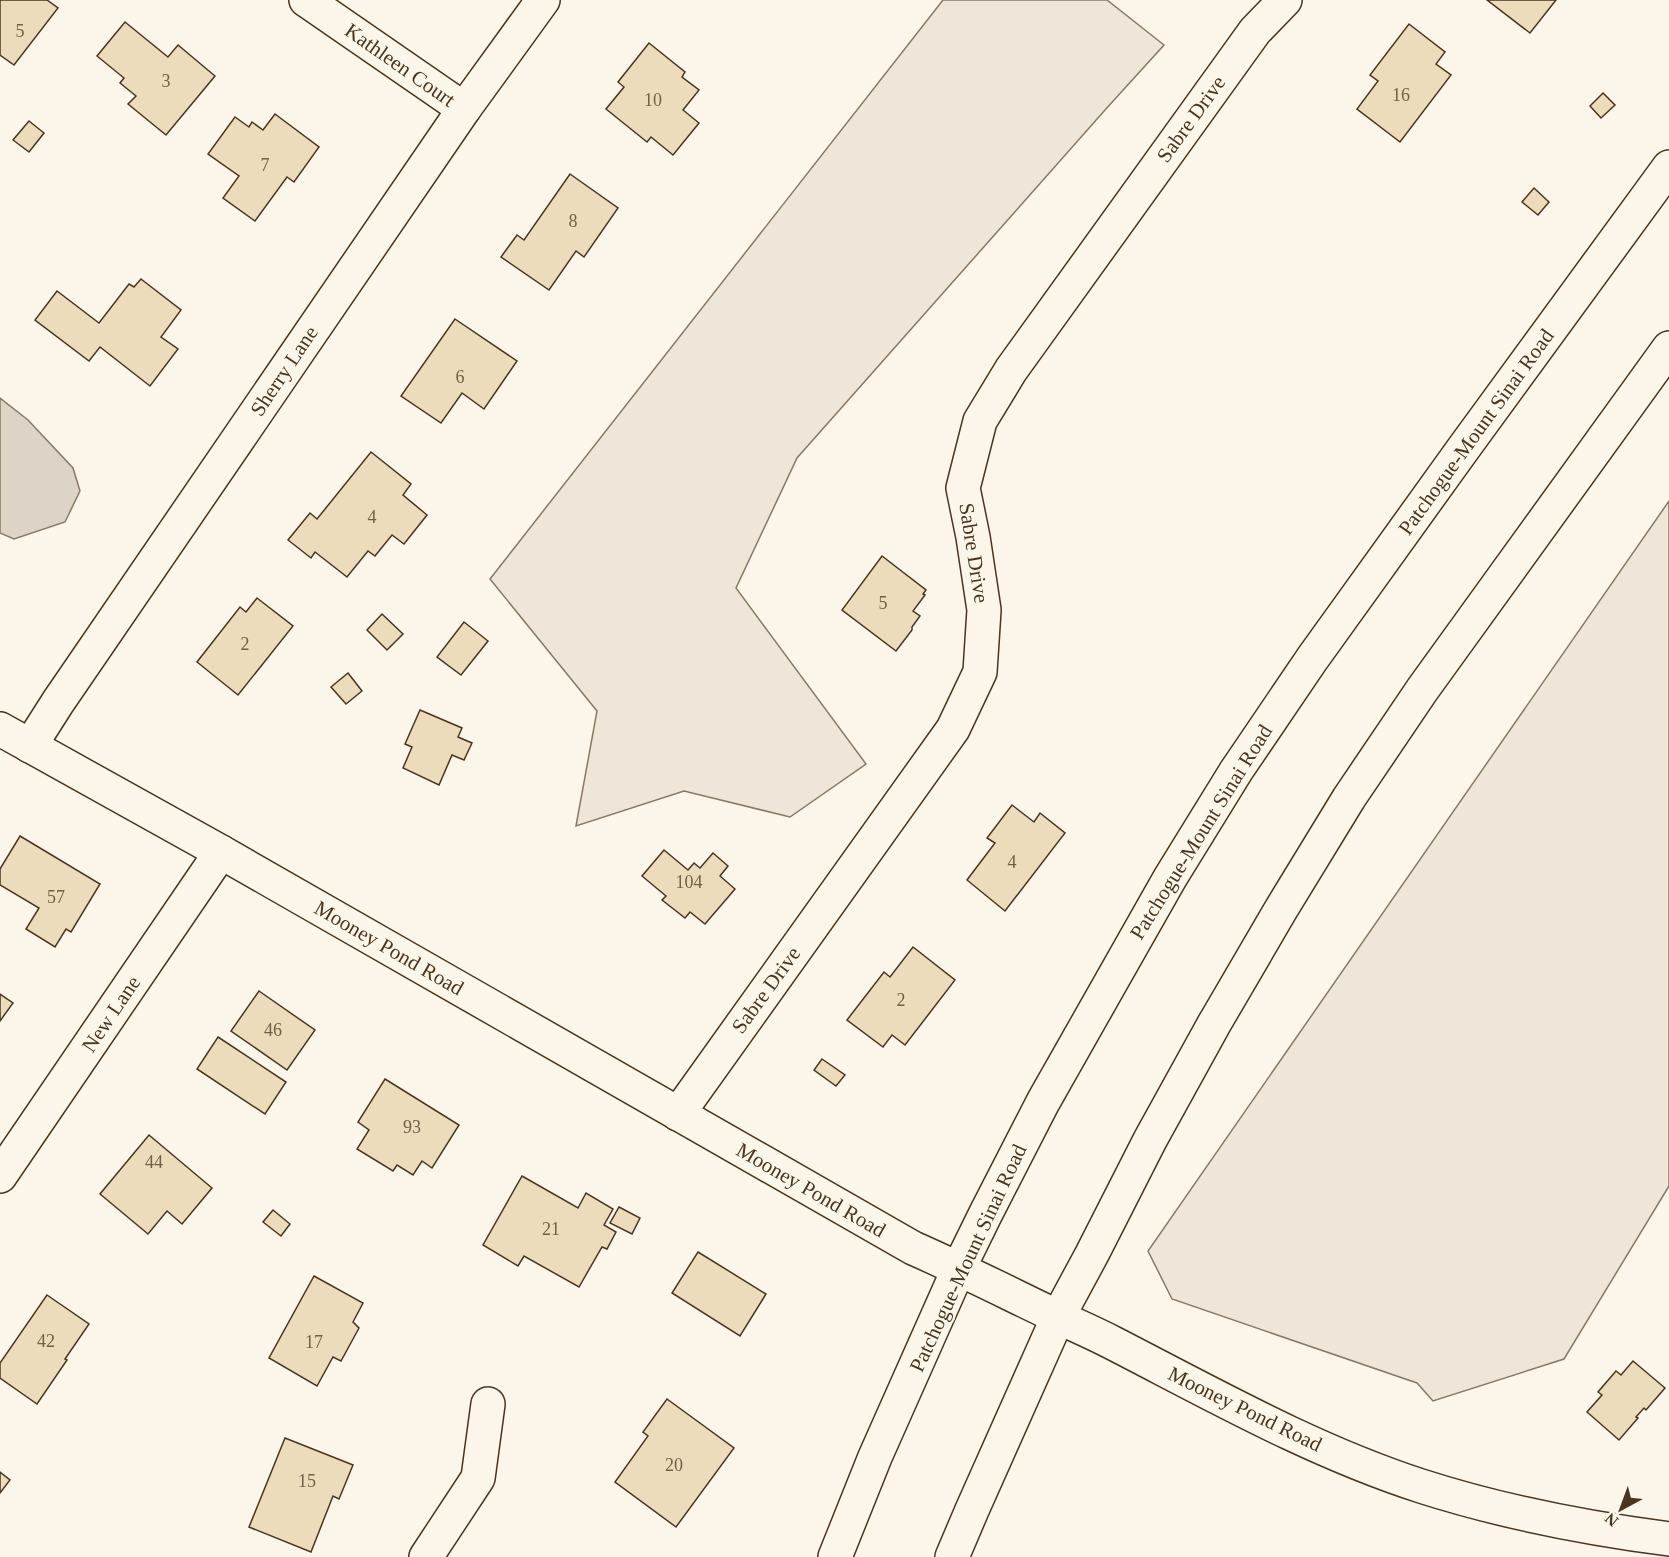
<svg xmlns="http://www.w3.org/2000/svg" width="1669" height="1557" viewBox="0 0 1669 1557" font-family="'Times New Roman',serif">
  <rect width="100%" height="100%" fill="#fbf6e9"/>
  <g fill="#ede6d9" stroke="#887966" stroke-width="1.5">
    <path d="M943 0H1107L1164 45 1105 110 797 458 736 588 866 764 790 817 684 791 576 826 597 711 490 579Z"/>
    <path d="M1669 501V1186L1564 1359 1433 1401 1417 1383 1172 1299 1148 1251Z"/>
  </g>
  <path fill="#dcd4c6" stroke="#887966" stroke-width="1.5" d="M0 398 28 420 73 468 80 491 65 522 14 539 0 533Z"/>
  <g fill="#ecdcbc" stroke="#4a3520" stroke-width="1.5">
    <path d="M0 0H47L58 8 14 65 0 55Z"/>
    <path d="M1487 0H1556L1530 33Z"/>
    <path d="M125 22 168 57 178 45 215 76 166 135 128 104 136 96 120 83 124 78 97 56Z"/>
    <path d="M1409 24 1445 52 1436 64 1451 75 1400 142 1357 109 1378 81 1370 75Z"/>
    <path d="M649 43 685 72 682 77 699 90 683 110 699 123 673 155 651 137 647 142 606 109 624 87 618 82Z"/>
    <path d="M1603 93 1615 105 1601 118 1590 106Z"/>
    <path d="M275 114 319 147 294 182 287 177 255 221 223 198 239 176 208 154 235 117 249 127 252 122 263 130Z"/>
    <path d="M29 121 44 133 29 152 13 140Z"/>
    <path d="M570 174 618 208 584 257 576 251 549 290 501 257 517 235 524 240Z"/>
    <path d="M1534 188 1549 202 1538 215 1522 202Z"/>
    <path d="M141 279 181 310 161 337 178 349 150 386 100 347 89 361 35 320 57 291 99 323 129 284 134 287Z"/>
    <path d="M455 319 517 361 484 409 462 393 441 423 401 396Z"/>
    <path d="M371 452 411 484 403 495 427 515 404 544 392 535 375 556 368 551 347 577 315 552 311 558 288 540 310 513 317 519Z"/>
    <path d="M882 556 926 590 923 594 925 595 913 611 920 616 912 627V630L896 651 842 610Z"/>
    <path d="M257 598 293 626 238 695 197 662 240 607 246 612Z"/>
    <path d="M382 614 403 634 387 650 367 630Z"/>
    <path d="M464 622 488 641 461 675 437 657Z"/>
    <path d="M348 673 362 691 346 704 331 687Z"/>
    <path d="M420 710 462 728 458 737 472 743 464 760 452 755 439 785 403 768 412 747 405 744Z"/>
    <path d="M1012 805 1034 822 1040 813 1065 833 1005 911 967 880 995 843 987 838Z"/>
    <path d="M20 836 100 884 71 932 66 929 55 947 26 929 39 908 0 885V869Z"/>
    <path d="M664 850 688 870 694 863 700 868 713 853 728 866 720 876 735 889 705 924 690 912 685 918 662 900 666 896 642 876Z"/>
    <path d="M913 947 955 980 905 1045 892 1035 883 1047 847 1020 884 972 890 977Z"/>
    <path d="M259 991 315 1030 287 1070 231 1031Z"/>
    <path d="M0 994 13 1003 0 1021Z"/>
    <path d="M218 1037 286 1082 265 1114 197 1069Z"/>
    <path d="M822 1059 845 1075 836 1086 814 1070Z"/>
    <path d="M385 1079 459 1125 432 1168 422 1161 413 1175 397 1165 393 1171 357 1149 369 1130 358 1122Z"/>
    <path d="M149 1135 212 1188 182 1224 167 1211 148 1234 100 1194Z"/>
    <path d="M522 1176 578 1208 586 1193 613 1209 604 1225 616 1232 607 1249 602 1247 579 1287 524 1256 518 1266 483 1245Z"/>
    <path d="M619 1207 640 1218 632 1234 610 1223Z"/>
    <path d="M273 1210 290 1224 281 1236 263 1222Z"/>
    <path d="M698 1252 766 1294 740 1336 672 1293Z"/>
    <path d="M314 1276 363 1303 353 1322 359 1328 341 1361 333 1357 317 1386 269 1358Z"/>
    <path d="M47 1295 89 1324 65 1359 67 1360 37 1404 0 1378V1363Z"/>
    <path d="M1633 1361 1665 1388 1646 1410 1644 1408 1636 1417 1638 1418 1619 1440 1587 1412 1602 1395 1598 1392 1616 1371 1621 1375Z"/>
    <path d="M667 1399 734 1448 676 1527 615 1482 648 1436 643 1432Z"/>
    <path d="M285 1438 353 1465 339 1499 333 1496 311 1552 249 1527Z"/>
    <path d="M0 1472 10 1480 0 1493Z"/>
  </g>
  <g fill="none" stroke-linecap="round" stroke-linejoin="round">
    <defs>
      <g id="minor">
        <path d="M306 0 464 109"/>
        <path d="M0 729 221 852 913 1248C961 1269 1008 1293 1056 1316 1075 1325 1094 1333 1113 1343 1214 1395 1313 1451 1421 1486 1502 1512 1585 1528 1669 1539"/>
        <path d="M30 746 58 702 464 109 543 0"/>
        <path d="M678 1114 953 729 980 672 984 610 973 537 963 488 980 421 1011 370 1255 31 1285 0"/>
        <path d="M0 1176 221 852"/>
        <path d="M426 1557 478 1478 488 1404"/>
      </g>
      <g id="highway">
        <path d="M835 1557 875 1457 959 1268 985 1215 1043 1102 1170 878 1236 771 1312 659 1463 449 1669 167"/>
        <path d="M952 1557 972 1510 1058 1317 1092 1254 1150 1140 1214 1024 1280 911 1349 798 1422 690 1669 348"/>
      </g>
    </defs>
    <use href="#minor" stroke="#4a3520" stroke-width="36"/>
    <use href="#highway" stroke="#4a3520" stroke-width="36"/>
    <use href="#minor" stroke="#fbf6e9" stroke-width="33"/>
    <use href="#highway" stroke="#fbf6e9" stroke-width="33"/>
  </g>
  <g text-anchor="middle" dominant-baseline="central" stroke-width="4.5" stroke-linejoin="round" paint-order="stroke">
    <g font-size="18" fill="#725f47">
      <text x="20" y="31">5</text>
      <text x="166" y="81">3</text>
      <text x="1401" y="95">16</text>
      <text x="653" y="100">10</text>
      <text x="265" y="165">7</text>
      <text x="573" y="221">8</text>
      <text x="460" y="377">6</text>
      <text x="372" y="517">4</text>
      <text x="883" y="603">5</text>
      <text x="245" y="644">2</text>
      <text x="1012" y="862">4</text>
      <text x="689" y="882">104</text>
      <text x="56" y="897">57</text>
      <text x="901" y="1000">2</text>
      <text x="273" y="1030">46</text>
      <text x="412" y="1127">93</text>
      <text x="154" y="1162">44</text>
      <text x="551" y="1229">21</text>
      <text x="46" y="1341">42</text>
      <text x="314" y="1342">17</text>
      <text x="674" y="1465">20</text>
      <text x="307" y="1481">15</text>
    </g>
    <g font-size="21" fill="#4a3520" stroke="#fbf6e9">
      <text transform="translate(400 65) rotate(35)">Kathleen Court</text>
      <text transform="translate(1191 119) rotate(-54)">Sabre Drive</text>
      <text transform="translate(284 371) rotate(-56)">Sherry Lane</text>
      <text transform="translate(1476 432) rotate(-54)">Patchogue-Mount Sinai Road</text>
      <text transform="translate(974 553) rotate(81)">Sabre Drive</text>
      <text transform="translate(1201 832) rotate(-58)">Patchogue-Mount Sinai Road</text>
      <text transform="translate(389 948) rotate(30)">Mooney Pond Road</text>
      <text transform="translate(766 990) rotate(-54)">Sabre Drive</text>
      <text transform="translate(111 1014) rotate(-56)">New Lane</text>
      <text transform="translate(811 1190) rotate(30)">Mooney Pond Road</text>
      <text transform="translate(968 1258) rotate(-65)">Patchogue-Mount Sinai Road</text>
      <text transform="translate(1245 1409) rotate(26)">Mooney Pond Road</text>
    </g>
  </g>
  <g transform="translate(1621 1509) rotate(221)" stroke="#fbf6e9" stroke-width="4.5" paint-order="stroke">
  <path d="M0-4.5L10 22L0 15L-10 22Z" fill="#4a3520"/>
  <text y="-9" font-size="16" font-weight="bold" text-anchor="middle" fill="#4a3520">N</text>
  </g>
</svg>
